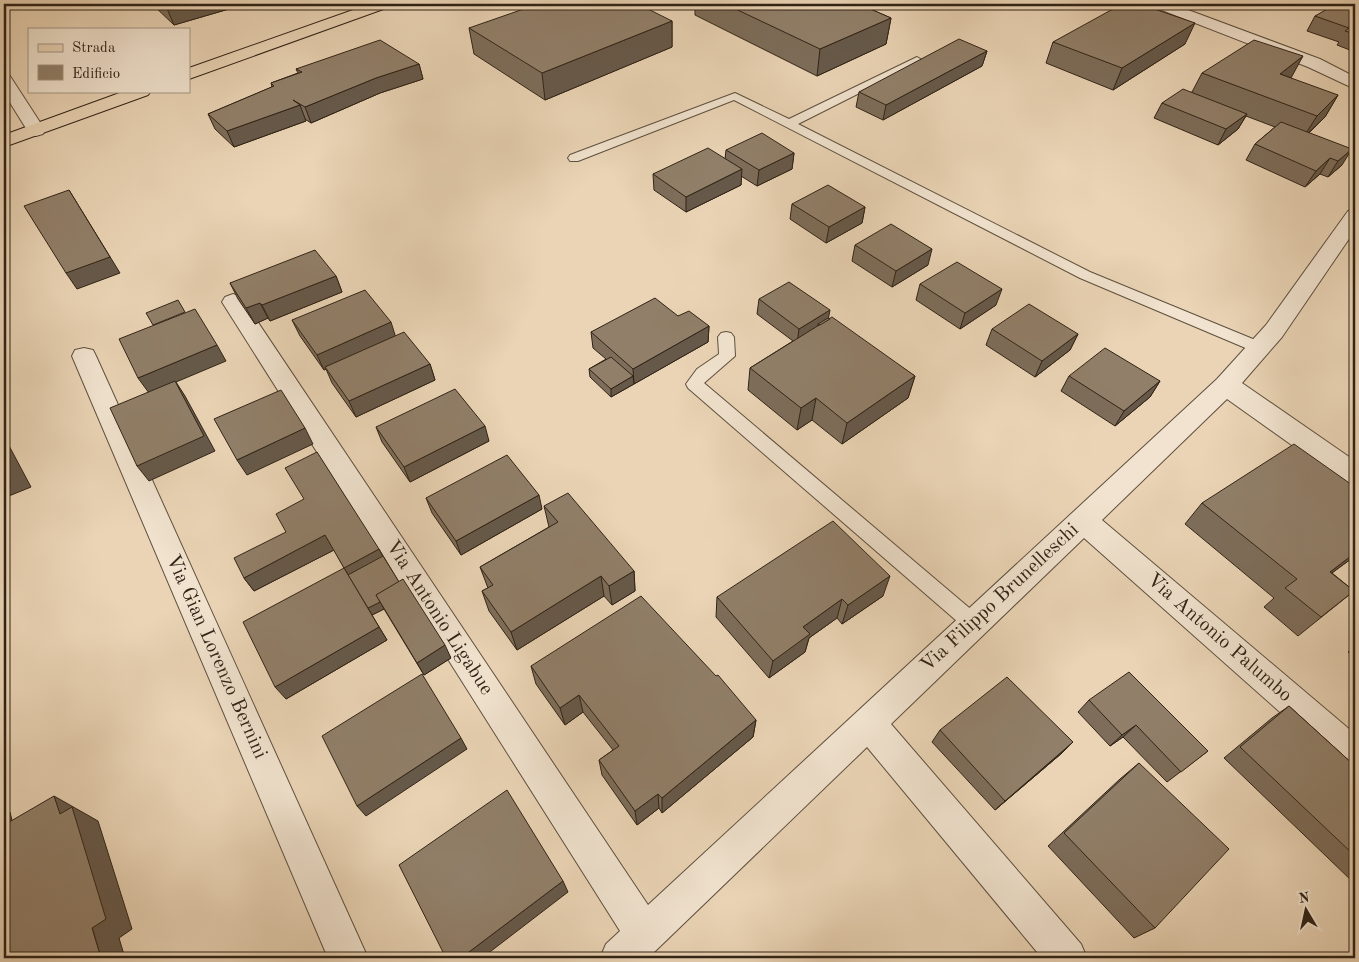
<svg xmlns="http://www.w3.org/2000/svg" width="1359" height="962" viewBox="0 0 1359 962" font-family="'Old Standard TT',serif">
  <rect width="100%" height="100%" fill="#ead4b5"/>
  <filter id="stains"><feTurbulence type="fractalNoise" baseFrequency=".004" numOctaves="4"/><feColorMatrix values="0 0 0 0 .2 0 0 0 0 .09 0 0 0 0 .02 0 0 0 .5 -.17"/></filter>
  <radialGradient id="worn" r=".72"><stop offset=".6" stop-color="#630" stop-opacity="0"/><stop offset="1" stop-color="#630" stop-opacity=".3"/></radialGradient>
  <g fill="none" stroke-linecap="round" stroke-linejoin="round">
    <defs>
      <g id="service">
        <path d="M917 57 922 60 921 62 798 124 1090 272 1265 344 1268 348 1265 352 1260 353 1255 352 1080 278 734 100 578 161H570L568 158 570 155 735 93 789 119Z"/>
        <path d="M726 332 731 333 734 337 735 356 704 383 980 617 983 623 980 629 973 632 966 629 688 388 686 384 697 369 719 354 718 337 721 333Z"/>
      </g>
      <g id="minor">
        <path d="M1151 4H1172L1320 59 1355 77V89L1308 67 1154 7Z"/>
        <path d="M4 75 10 76 45 130 43 134 36 136 29 134 27 130 4 93Z"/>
        <path d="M1355 209V230L1282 337 1242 383 1355 461V486L1345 483 1227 399 1102 520 1355 734V773L1343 768 1084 538 891 724 1081 944 1087 958H1042L867 747 648 958H600L606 944 620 931 222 302 225 297 233 294 241 297 648 905 1217 379 1266 325 1348 211Z"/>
        <path d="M84 348 93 350 96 356 368 958H328L72 356 75 350Z"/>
      </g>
      <g id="primary">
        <path d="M370 4H392L389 7 189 79V68Z"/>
        <path d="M125 91H151L148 95 4 147V135Z"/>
      </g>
    </defs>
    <use href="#service" stroke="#5e4f3e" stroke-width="2"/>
    <use href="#minor" stroke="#5e4f3e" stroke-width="2"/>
    <use href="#primary" stroke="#302316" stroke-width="2"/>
    <use href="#service" fill="#f1e3cf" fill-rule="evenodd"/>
    <use href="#minor" fill="#f1e3cf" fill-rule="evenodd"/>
    <use href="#primary" fill="#ead4b5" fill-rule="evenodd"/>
  </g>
  <g fill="#7d6d5a" stroke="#302316">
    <path d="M152 4H246L174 25Z"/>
    <path d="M695 4H859L891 18 886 44 817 76 695 15Z"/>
    <path d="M1355 4V52L1337 45 1339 42 1307 31 1315 16Z"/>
    <path d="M672 21V47L545 100 474 54 469 28Z"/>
    <path d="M1053 42 1185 44 1113 90 1046 63Z"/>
    <path d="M987 51 982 66 883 120 856 107 859 92Z"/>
    <path d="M419 64 423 79 380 93 311 123 305 119 306 121 234 147 215 129 208 114 272 87 271 83 298 73 296 69Z"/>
    <path d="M1202 73 1338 95 1325 117 1309 133 1342 165 1328 177 1320 174 1305 187 1246 160 1255 144 1275 127 1246 116 1238 129 1218 145 1154 118 1162 103 1192 92Z"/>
    <path d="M726 150 794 153 792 169 757 186 741 176V185L686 212 654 190 653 174 725 159Z"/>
    <path d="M792 204 865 207 862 223 826 243 790 219Z"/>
    <path d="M855 245 928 265 892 287 852 261Z"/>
    <path d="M336 276 342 292 270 321 268 318 255 324 238 299 230 283Z"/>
    <path d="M920 284 996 305 960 329 916 300Z"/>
    <path d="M759 299 828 318 915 376 908 398 842 444 812 420 797 430 748 390 750 368 793 341 757 314Z"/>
    <path d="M678 316 709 326 708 342 611 397 590 377 589 369 606 359 593 348 591 332Z"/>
    <path d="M292 320 396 336 430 364 435 380 356 417 332 383 326 369 324 370 300 336Z"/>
    <path d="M992 329 1078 334 1070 350 1035 377 986 345Z"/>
    <path d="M1069 376 1160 381 1150 397 1115 426 1061 391Z"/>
    <path d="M376 427 489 441 410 482 382 442Z"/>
    <path d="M1355 487V556L1332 573 1354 591 1298 636 1264 607 1274 598 1185 524 1202 503Z"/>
    <path d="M426 498 542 509 461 555 432 513Z"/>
    <path d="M544 506 634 571 635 591 612 605 604 596 517 650 489 611 482 591 488 588 480 567 549 527Z"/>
    <path d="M286 532 379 549 399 582 451 658 424 675 384 609 372 615 387 640 286 699 344 568 334 550 254 591 244 578Z"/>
    <path d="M883 596 842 624 837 618 809 638 805 652 769 678 716 617 717 597Z"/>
    <path d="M1355 646V658L1348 652Z"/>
    <path d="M531 666 756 720 753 737 662 813 659 808 637 825 602 775 599 760 613 750 583 712 565 725 536 684Z"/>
    <path d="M1089 700 1208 751 1167 782 1123 737 1110 746 1078 712Z"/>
    <path d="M1289 706 1355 766V882L1354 883 1224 758 1272 718Z"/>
    <path d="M940 730 1073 742 1062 753 995 810 932 742Z"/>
    <path d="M1139 763 1155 928 1134 938 1048 846 1120 779Z"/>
  </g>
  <g fill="#66594a" stroke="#302316">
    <path d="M165 4H246L174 25Z"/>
    <path d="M891 18 886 44 817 76 820 49Z"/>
    <path d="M672 21V47L545 100 542 73Z"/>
    <path d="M1195 23 1185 44 1113 90 1122 68Z"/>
    <path d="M987 51 982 66 883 120 886 105Z"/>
    <path d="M1303 56 1291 78 1280 74Z"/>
    <path d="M419 64 423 79 380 93 311 123 305 107 376 78Z"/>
    <path d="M1338 95 1325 117 1303 138 1317 116Z"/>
    <path d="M300 105 306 121 234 147 227 131Z"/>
    <path d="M1247 114 1238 129 1218 145 1226 129Z"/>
    <path d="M1352 149 1342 165 1328 177 1338 161Z"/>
    <path d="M794 153 792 169 757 186 759 170Z"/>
    <path d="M1330 158 1320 174 1305 187 1316 171Z"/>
    <path d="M742 169 741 185 686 212V197Z"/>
    <path d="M69 190 120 273 77 289 66 273Z"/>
    <path d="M865 207 862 223 826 243 829 227Z"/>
    <path d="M932 249 928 265 892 287 896 271Z"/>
    <path d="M336 276 342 292 270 321 262 305Z"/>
    <path d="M1002 289 996 305 960 329 965 313Z"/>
    <path d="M260 303 268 318 255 324 246 308Z"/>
    <path d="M830 310 827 326 818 324 817 332 797 344 799 329Z"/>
    <path d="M391 322 396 338 325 367 326 369 324 370 317 355Z"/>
    <path d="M709 326 708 342 634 384 633 369Z"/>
    <path d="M1078 334 1070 350 1035 377 1042 361Z"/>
    <path d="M217 345 226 361 176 382 185 396 215 451 149 481 137 466 149 393 138 378Z"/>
    <path d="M430 364 435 380 356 417 349 401Z"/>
    <path d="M633 376 634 384 611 397V389Z"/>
    <path d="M915 376 908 398 842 444 847 423Z"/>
    <path d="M1160 381 1150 397 1115 426 1124 411Z"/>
    <path d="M816 398 812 420 797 430 801 408Z"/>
    <path d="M485 426 489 441 410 482 404 467Z"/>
    <path d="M305 428 313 444 247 475 237 460Z"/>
    <path d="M4 438 6 440 31 487 4 498Z"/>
    <path d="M539 495 542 509 461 555 456 541Z"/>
    <path d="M325 535 334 550 254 591 244 578Z"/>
    <path d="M379 549 386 563 353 582 344 568Z"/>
    <path d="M1355 553V556L1307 591 1330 572Z"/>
    <path d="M634 571 635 591 612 605 609 586Z"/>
    <path d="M601 576 604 596 517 650 511 632Z"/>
    <path d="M890 576 883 596 842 624 848 605Z"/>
    <path d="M842 599 837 618 809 638 805 652 769 678 773 661 803 627Z"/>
    <path d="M380 602 384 609 372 615 368 608Z"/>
    <path d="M379 627 387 640 286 699 275 687Z"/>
    <path d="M445 645 451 658 424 675 417 663Z"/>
    <path d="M579 695 583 712 565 725 560 708Z"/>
    <path d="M756 720 753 737 662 813V798Z"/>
    <path d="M1136 725 1123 737 1110 746 1122 735Z"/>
    <path d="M461 738 467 749 366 816 357 806Z"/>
    <path d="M1073 742 1062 753 995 810 1005 801Z"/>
    <path d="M658 794 659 808 637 825 635 811Z"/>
    <path d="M54 796 98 821 132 929 119 938 125 958H101Z"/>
    <path d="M4 809 10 812 18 846 4 854Z"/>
    <path d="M563 881 568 892 482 958H461Z"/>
  </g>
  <g fill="#917f69" stroke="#302316">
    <path d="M538 4H638L672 21 542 73 469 28Z"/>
    <path d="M725 4H859L891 18 820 49Z"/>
    <path d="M1122 4H1140L1195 23 1122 68 1053 42Z"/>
    <path d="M1336 4H1355V34L1345 31 1349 28 1315 16Z"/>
    <path d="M959 39 987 51 886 105 859 92Z"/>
    <path d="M380 40 419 64 376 78 305 107 293 100 300 105 227 131 208 114 274 86 271 83 302 72 296 69Z"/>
    <path d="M1254 40 1303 56 1280 74 1338 95 1317 116 1202 73Z"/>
    <path d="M1183 89 1247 114 1226 129 1162 103Z"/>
    <path d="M1281 122 1352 149 1338 161 1330 158 1316 171 1255 144Z"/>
    <path d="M762 133 794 153 759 170 726 150Z"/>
    <path d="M708 148 742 169 686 197 653 174Z"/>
    <path d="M828 185 865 207 829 227 792 204Z"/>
    <path d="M69 190 110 257 66 273 24 206Z"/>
    <path d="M891 224 932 249 896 271 855 245Z"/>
    <path d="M315 250 336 276 262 305 260 303 246 308 230 283Z"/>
    <path d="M957 262 1002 289 965 313 920 284Z"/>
    <path d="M789 282 830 310 799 329 759 299Z"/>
    <path d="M365 290 391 322 317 355 292 320Z"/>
    <path d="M655 298 678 316 689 311 709 326 633 369 591 332Z"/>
    <path d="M178 300 185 312 153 325 146 313Z"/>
    <path d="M1029 304 1078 334 1042 361 992 329Z"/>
    <path d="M195 309 217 345 138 378 119 339Z"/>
    <path d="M832 317 915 376 847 423 816 398 801 408 750 368Z"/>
    <path d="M828 318 830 319 820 325 818 324Z"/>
    <path d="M404 332 430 364 349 401 325 367Z"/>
    <path d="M1105 348 1160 381 1124 411 1069 376Z"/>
    <path d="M611 357 633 376 611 389 589 369Z"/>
    <path d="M175 381 204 436 137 466 110 408Z"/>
    <path d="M455 389 485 426 404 467 376 427Z"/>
    <path d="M281 390 305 428 237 460 214 419Z"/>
    <path d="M1294 444 1355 487V553L1330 572 1354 591 1321 617 1285 588 1297 579 1202 503Z"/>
    <path d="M317 452 379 549 344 568 325 535 244 578 234 558 286 532 276 514 304 499 285 468Z"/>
    <path d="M4 454 10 466 4 469Z"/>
    <path d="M507 455 539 495 456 541 426 498Z"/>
    <path d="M568 493 634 571 609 586 601 576 511 632 482 591 493 585 480 567 558 522 544 506Z"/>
    <path d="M833 521 890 576 848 605 842 599 803 627 810 634 773 661 717 597Z"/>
    <path d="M383 556 399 582 376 595 380 602 368 608 348 575Z"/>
    <path d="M344 568 379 627 275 687 243 622Z"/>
    <path d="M403 579 445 645 417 663 376 595Z"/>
    <path d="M641 596 716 676 718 675 756 720 662 798 658 794 635 811 599 760 619 746 579 695 560 708 531 666Z"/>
    <path d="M1129 672 1208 751 1181 772 1136 725 1122 735 1089 700Z"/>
    <path d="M422 674 461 738 357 806 322 736Z"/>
    <path d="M1007 677 1073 742 1005 801 940 730Z"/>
    <path d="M1289 706 1355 766V856L1240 747Z"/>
    <path d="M1139 763 1229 849 1155 928 1064 833Z"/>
    <path d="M507 790 563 881 461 958H446L399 865Z"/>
    <path d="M54 796 60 814 72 807 106 919 92 928 101 958H4V825Z"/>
    <path d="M988 954 992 958H984Z"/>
  </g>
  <g text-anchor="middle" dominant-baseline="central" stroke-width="5" stroke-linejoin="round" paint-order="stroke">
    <g font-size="20" fill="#302316" stroke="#f1e3cf">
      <text transform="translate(1000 598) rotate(-43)">Via Filippo Brunelleschi</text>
      <text transform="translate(439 618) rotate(57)">Via Antonio Ligabue</text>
      <text transform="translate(1219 638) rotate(41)">Via Antonio Palumbo</text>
      <text transform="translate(216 657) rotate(66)">Via Gian Lorenzo Bernini</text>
    </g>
  </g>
  <rect width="1359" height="962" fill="none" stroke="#ead4b5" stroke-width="20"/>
  <rect x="5" y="5" width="1349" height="952" fill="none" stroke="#302316" stroke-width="2.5"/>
  <rect x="10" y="10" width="1339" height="942" fill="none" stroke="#302316"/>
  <rect x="28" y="28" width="162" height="65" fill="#f1e3cf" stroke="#a49685"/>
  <rect x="38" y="44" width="25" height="8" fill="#ead4b5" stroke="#a49685"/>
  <text x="72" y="52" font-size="15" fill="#302316">Strada</text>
  <rect x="38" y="65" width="25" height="15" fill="#917f69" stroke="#a49685"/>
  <text x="72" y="78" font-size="15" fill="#302316">Edificio</text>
  <g transform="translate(1306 910) rotate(351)" stroke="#f1e3cf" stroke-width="4" paint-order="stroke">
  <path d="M0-4L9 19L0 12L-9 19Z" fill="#302316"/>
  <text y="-8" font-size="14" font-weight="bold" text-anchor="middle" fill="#302316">N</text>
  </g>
  <rect width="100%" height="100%" filter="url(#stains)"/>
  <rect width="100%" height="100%" fill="url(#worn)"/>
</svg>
